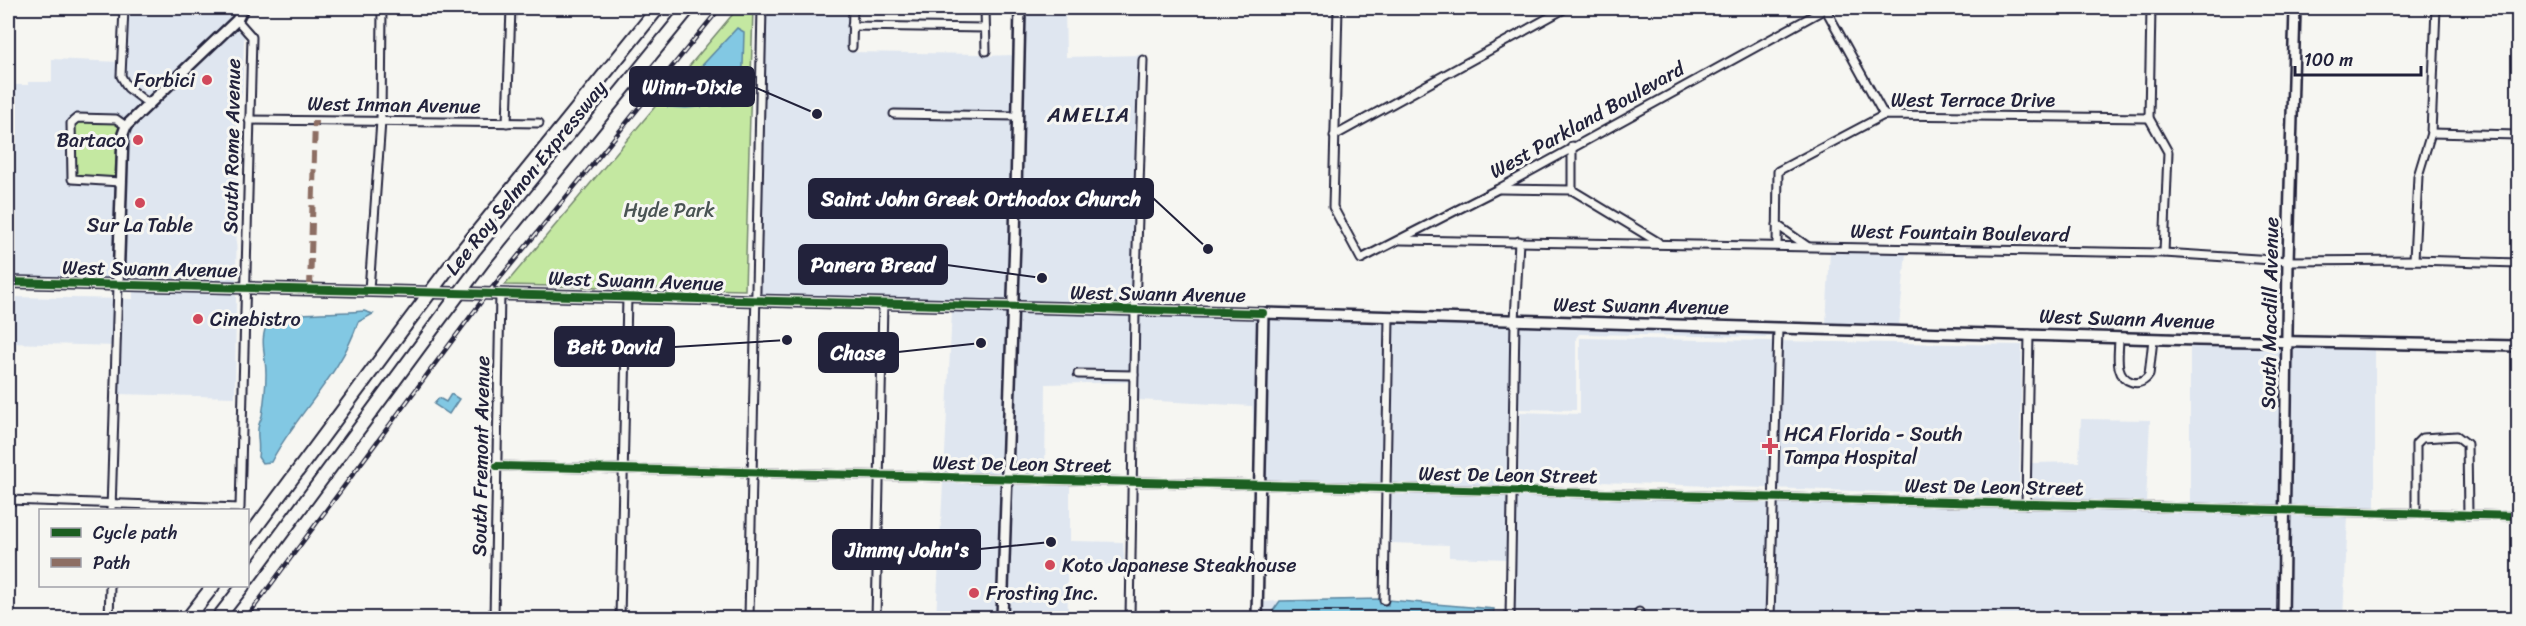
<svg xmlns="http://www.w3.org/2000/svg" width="2526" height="626" viewBox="0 0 2526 626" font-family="Sriracha,sans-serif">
  <rect width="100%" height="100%" fill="#f6f6f2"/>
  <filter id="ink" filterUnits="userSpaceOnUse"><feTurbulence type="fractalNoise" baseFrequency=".0167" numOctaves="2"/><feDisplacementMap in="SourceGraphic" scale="12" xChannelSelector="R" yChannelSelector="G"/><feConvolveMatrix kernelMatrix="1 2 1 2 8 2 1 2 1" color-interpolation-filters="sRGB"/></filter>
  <g filter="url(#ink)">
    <g fill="#dfe6f0">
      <path d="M125 8H240L239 28 244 31V40L242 97 238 98 235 397 117 394V346L8 343V297L133 299V286L8 280V141L12 85H28V82H52V59L120 62Z"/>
      <path d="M766 8H849L848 52 982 54V56L1014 55 1013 111 890 109V119L1012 121 1010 302 759 295Z"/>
      <path d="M1024 8H1065L1066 57 1140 55 1131 305 1018 302Z"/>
      <path d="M1830 251 1906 253 1899 326 1826 324Z"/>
      <path d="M952 310 1009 311 1001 475 944 473Z"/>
      <path d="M1018 312 1130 314V370H1073L1074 379 1130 380 1129 382 1046 384 1045 476 1010 475Z"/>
      <path d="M1139 315 1259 320 1256 461 1252 406 1138 400Z"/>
      <path d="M1268 320 1385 323 1381 484 1264 481Z"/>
      <path d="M1394 323 1511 326 1508 487 1390 484Z"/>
      <path d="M1519 326 1774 332V337L1579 334 1576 338V410L1518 409Z"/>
      <path d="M1580 338 2022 345 2019 497 1518 479 1520 412 1580 414Z"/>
      <path d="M2190 344 2283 346 2281 505 2190 503Z"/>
      <path d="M2291 347 2375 348V507L2289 505Z"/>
      <path d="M2081 419 2150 420 2146 502 2030 499 2031 463 2079 462Z"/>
      <path d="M943 483 1001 484 998 618H936Z"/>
      <path d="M1010 485 1070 486V541L1123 542 1125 569 1067 570 1068 618H1007Z"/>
      <path d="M1390 494 1507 496V559L1449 557V545L1390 543Z"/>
      <path d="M1516 496 1768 503 1765 612 1745 614 1644 612V607H1636L1635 612 1515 610Z"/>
      <path d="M1776 503 2281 515 2279 618H1774Z"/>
      <path d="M2289 515 2348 517 2343 618H2288Z"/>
      <path d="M1280 601 1270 615 1271 618H1262V602Z"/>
    </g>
    <g fill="#c4e8a1" stroke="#73856e" stroke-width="1.5">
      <path d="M738 8H753L745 290 505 285Z"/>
      <path d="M117 120 123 127 117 141 115 179 73 178 72 124 75 121Z"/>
    </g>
    <g fill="#82c8e3" stroke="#5c86a0" stroke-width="1.5">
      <path d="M737 28 744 32 742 98 739 104 686 108 668 107 666 104Z"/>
      <path d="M364 311 373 314 358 322C341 375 296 414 271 462L262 463 258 457C260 445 257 438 258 429 258 425 261 420 262 416 264 403 266 387 266 374 266 353 258 341 269 319 300 311 332 314 364 311Z"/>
      <path d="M451 394 459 399 449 414 434 404 439 398 446 402Z"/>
      <path d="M1380 599V604L1388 605V600L1494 609 1493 618H1271L1270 615 1280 601Z"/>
    </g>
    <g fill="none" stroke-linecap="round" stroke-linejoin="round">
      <defs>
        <g id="street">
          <path d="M124 8 121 76 128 88 149 104"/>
          <path d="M985 8 986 51"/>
          <path d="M1338 8 1333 207 1361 259 1498 189 1827 8"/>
          <path d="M1825 8 1884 115"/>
          <path d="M2151 8 2149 118 2168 152 2164 253"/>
          <path d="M852 26 985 28"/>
          <path d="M852 47 853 8"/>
          <path d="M894 114 1017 116"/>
          <path d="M249 120 539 123"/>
          <path d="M507 123 511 8"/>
          <path d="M2431 133 2518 135"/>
          <path d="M1334 136 1566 8"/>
          <path d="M120 182 72 179 71 123 77 118 116 119 126 126"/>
          <path d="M1500 189 1572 190 1658 242"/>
          <path d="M1572 190V146"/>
          <path d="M1777 225 1807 246"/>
          <path d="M1401 240 2164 253 2288 261 2414 260 2518 263"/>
          <path d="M1777 245 1778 171 1884 115 2149 118"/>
          <path d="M2414 260 2418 176 2431 133 2436 8"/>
          <path d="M369 290 381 121 382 8"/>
          <path d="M2119 338C2119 353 2113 376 2132 382 2139 384 2145 381 2149 375L2153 339"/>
          <path d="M1078 374 1134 375"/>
          <path d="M497 466 2518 516"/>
          <path d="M8 500 240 508 252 37 237 20"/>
          <path d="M2026 504 2029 334"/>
          <path d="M111 510 118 285"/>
          <path d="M2416 513V444L2422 438 2457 436 2467 444 2468 515"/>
          <path d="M1384 600 1389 318"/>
          <path d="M109 618 110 586"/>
          <path d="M494 618 500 294"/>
          <path d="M620 618 627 297"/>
          <path d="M749 618 762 8"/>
          <path d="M876 618 883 304"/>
          <path d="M1130 618 1135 311 1143 60"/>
          <path d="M1510 618 1515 321 1519 241"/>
          <path d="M1639 618V612"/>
          <path d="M1770 618 1778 328"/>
        </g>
        <g id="secondary">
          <path d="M8 282 1263 313 2198 340 2518 346"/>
          <path d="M118 285 123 134 126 126 237 20 243 8"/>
          <path d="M1002 618 1015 239 1020 8"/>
          <path d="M1257 618 1263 313"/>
          <path d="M2283 618 2288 261 2295 8"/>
        </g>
        <g id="highway">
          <path d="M456 258 658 8"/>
          <path d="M485 259 689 8"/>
          <path d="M248 538 405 326"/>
          <path d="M248 579 434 327"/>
          <path d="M188 618 213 586"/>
          <path d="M218 618 243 586"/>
        </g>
      </defs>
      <use href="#street" stroke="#22223b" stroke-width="11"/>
      <use href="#secondary" stroke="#22223b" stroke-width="14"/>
      <use href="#highway" stroke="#22223b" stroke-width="16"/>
      <use href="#street" stroke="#f6f6f2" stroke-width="7"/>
      <use href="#secondary" stroke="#f6f6f2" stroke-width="9"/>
      <use href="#highway" stroke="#f6f6f2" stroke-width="12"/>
      <defs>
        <path id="rail" d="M246 618 487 294 720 8"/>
      </defs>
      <use href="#rail" stroke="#22223b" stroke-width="4.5"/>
      <use href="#rail" stroke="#f6f6f2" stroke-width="2" stroke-dasharray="7" stroke-linecap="butt"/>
      <defs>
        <g id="highway-bridge">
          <path d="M405 326 456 258"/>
          <path d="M434 327 485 259"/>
        </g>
      </defs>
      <use href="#highway-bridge" stroke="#22223b" stroke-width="16" stroke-linecap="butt"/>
      <use href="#highway-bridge" stroke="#f6f6f2" stroke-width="12"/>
      <path stroke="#8d6e63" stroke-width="6" stroke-dasharray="12 6" stroke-linecap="butt" d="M310 289 315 121"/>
      <defs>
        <g id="cycleway">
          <path d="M8 282 1263 313"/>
          <path d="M497 466 2518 516"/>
        </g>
      </defs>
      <use href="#cycleway" stroke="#f6f6f2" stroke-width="11"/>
      <use href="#cycleway" stroke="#1b5e20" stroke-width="8"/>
    </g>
  </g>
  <g fill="#d1495b" stroke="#f6f6f2" stroke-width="2">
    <circle cx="207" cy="80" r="6"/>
    <circle cx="138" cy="140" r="6"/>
    <circle cx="140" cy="203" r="6"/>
    <circle cx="198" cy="319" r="6"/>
    <path d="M1767 437h6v6h6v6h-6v6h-6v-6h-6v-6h6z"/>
    <circle cx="1050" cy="565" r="6"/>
    <circle cx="974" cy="593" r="6"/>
  </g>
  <g text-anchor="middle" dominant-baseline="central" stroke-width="6" stroke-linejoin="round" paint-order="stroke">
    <g font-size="20" fill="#22223b" stroke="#f6f6f2" text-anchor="start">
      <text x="195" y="80" text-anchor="end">Forbici</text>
      <text x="126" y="140" text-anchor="end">Bartaco</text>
      <text x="140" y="225" text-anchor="middle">Sur La Table</text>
      <text x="210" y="319">Cinebistro</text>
      <text x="1784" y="434">HCA Florida - South<tspan x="1784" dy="23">Tampa Hospital</tspan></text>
      <text x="1062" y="565">Koto Japanese Steakhouse</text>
      <text x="986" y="593">Frosting Inc.</text>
    </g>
    <g font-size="20" fill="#22223b" stroke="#f6f6f2">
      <text x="1973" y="100">West Terrace Drive</text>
      <text transform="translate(394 105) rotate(1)">West Inman Avenue</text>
      <text transform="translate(1587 120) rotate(-29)">West Parkland Boulevard</text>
      <text transform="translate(232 146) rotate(-89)">South Rome Avenue</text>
      <text transform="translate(526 178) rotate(-51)">Lee Roy Selmon Expressway</text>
      <text transform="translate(1960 233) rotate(1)">West Fountain Boulevard</text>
      <text transform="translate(150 269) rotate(1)">West Swann Avenue</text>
      <text transform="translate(636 281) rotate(2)">West Swann Avenue</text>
      <text transform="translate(1158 294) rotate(1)">West Swann Avenue</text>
      <text transform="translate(1641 306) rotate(1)">West Swann Avenue</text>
      <text transform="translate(2270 313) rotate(-89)">South Macdill Avenue</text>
      <text transform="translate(2127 319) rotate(2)">West Swann Avenue</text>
      <text transform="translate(481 456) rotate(-89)">South Fremont Avenue</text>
      <text transform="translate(1022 464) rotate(1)">West De Leon Street</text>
      <text transform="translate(1508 475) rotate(1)">West De Leon Street</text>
      <text transform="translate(1994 487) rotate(1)">West De Leon Street</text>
    </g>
    <g font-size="20" fill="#4a5454" stroke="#f6f6f2">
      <text x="669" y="210">Hyde Park</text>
    </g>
    <g font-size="21" letter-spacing="1.5" fill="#22223b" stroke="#f6f6f2">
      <text x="1089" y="115">AMELIA</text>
    </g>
  </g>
  <path fill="none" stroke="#22223b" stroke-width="2" d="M817 114L754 87M1208 249L1153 198M1042 278L947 265M787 340L674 347M981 343L898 352M1051 542L980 549"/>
  <g fill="#22223b" stroke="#f6f6f2" stroke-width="2">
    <circle cx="817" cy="114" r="6"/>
    <circle cx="1208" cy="249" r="6"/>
    <circle cx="1042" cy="278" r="6"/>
    <circle cx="787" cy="340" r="6"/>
    <circle cx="981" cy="343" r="6"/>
    <circle cx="1051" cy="542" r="6"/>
  </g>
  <g fill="#22223b" stroke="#22223b" stroke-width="2">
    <rect x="630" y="67" width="124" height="39" rx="6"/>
    <rect x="809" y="179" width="344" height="39" rx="6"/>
    <rect x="799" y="245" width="148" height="39" rx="6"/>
    <rect x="555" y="327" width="119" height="39" rx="6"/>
    <rect x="819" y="333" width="79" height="39" rx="6"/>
    <rect x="833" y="530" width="147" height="39" rx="6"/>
  </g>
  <g font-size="21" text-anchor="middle" font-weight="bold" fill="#fff">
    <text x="692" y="94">Winn-Dixie</text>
    <text x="981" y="206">Saint John Greek Orthodox Church</text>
    <text x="873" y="272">Panera Bread</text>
    <text x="614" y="354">Beit David</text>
    <text x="858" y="360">Chase</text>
    <text x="907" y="557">Jimmy John's</text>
  </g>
  <rect width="2526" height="626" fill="none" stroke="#f6f6f2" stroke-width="30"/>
  <rect x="15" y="15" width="2496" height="596" fill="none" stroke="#22223b" stroke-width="2" filter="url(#ink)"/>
  <rect x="39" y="509" width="210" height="78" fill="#f6f6f2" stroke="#a1a1a9" stroke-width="1.5"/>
  <rect x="51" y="528" width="30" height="9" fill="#1b5e20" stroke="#a1a1a9" stroke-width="1.5"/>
  <text x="93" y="539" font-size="18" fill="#22223b">Cycle path</text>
  <rect x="51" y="558" width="30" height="9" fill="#8d6e63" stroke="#a1a1a9" stroke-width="1.5"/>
  <text x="93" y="569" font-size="18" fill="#22223b">Path</text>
  <path d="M2295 66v9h126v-9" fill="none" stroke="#22223b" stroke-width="3"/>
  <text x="2304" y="66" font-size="18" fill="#22223b" stroke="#f6f6f2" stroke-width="4.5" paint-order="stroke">100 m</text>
</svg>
